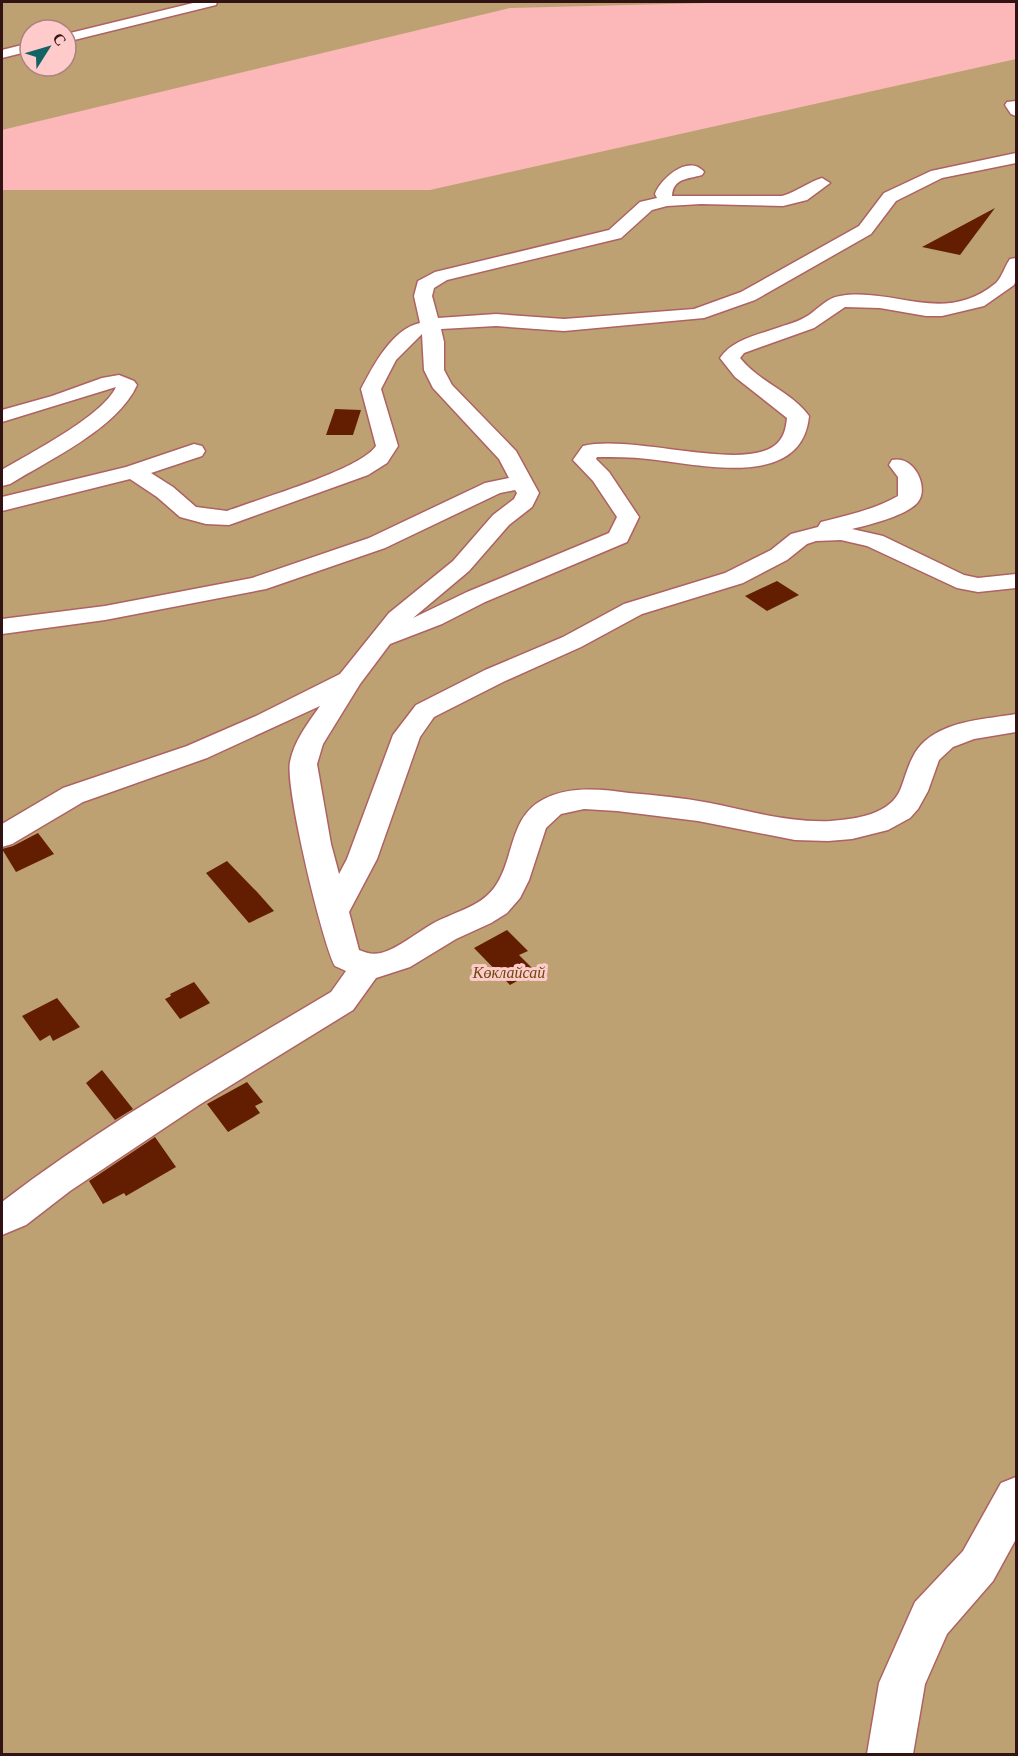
<svg xmlns="http://www.w3.org/2000/svg" width="1018" height="1756" viewBox="0 0 1018 1756" font-family="'Times New Roman',serif">
  <rect width="100%" height="100%" fill="#fcb8b8"/>
  <g fill="#bda173" fill-rule="evenodd">
    <path d="M2 2H746L510 8 2 130ZM30 30H66V66H30Z"/>
    <path d="M1016 59V1754H2V190H430Z"/>
  </g>
  <g fill="#631d01">
    <path d="M995 208 960 255 922 247Z"/>
    <path d="M335 409 361 410 353 435H326Z"/>
    <path d="M777 581 799 595 767 611 745 596Z"/>
    <path d="M38 833 54 854 16 872 2 849 13 846Z"/>
    <path d="M227 861 258 893 274 911 249 923 206 873Z"/>
    <path d="M507 930 528 951 519 955 535 971 510 985 474 948Z"/>
    <path d="M194 982 210 1003 180 1019 165 999 171 996 170 994Z"/>
    <path d="M57 998 80 1027 53 1041 50 1035 40 1041 22 1016Z"/>
    <path d="M102 1070 133 1109 115 1120 86 1083Z"/>
    <path d="M247 1082 263 1102 255 1106 260 1113 228 1132 207 1104Z"/>
    <path d="M155 1137 176 1167 126 1196 124 1193 103 1204 89 1181Z"/>
  </g>
  <g fill="none" stroke-linecap="round" stroke-linejoin="round">
    <defs>
      <g id="minor">
        <path d="M197 2H217L216 5 66 42V34Z"/>
        <path d="M30 43V51L2 58V50Z"/>
        <path d="M1016 101V116L1011 114 1005 105 1007 102Z"/>
        <path d="M1016 153V163L942 178 896 201 871 234 755 300 704 318 564 331 496 326 441 329 444 342V370L452 385 516 451 539 493 532 507 509 525 469 571 413 618 467 592 609 533 617 517 593 481 573 460 583 446C633 434 738 471 774 446 784 439 786 428 787 418L735 377 720 358C733 339 758 335 780 327 789 324 800 321 809 315 819 308 827 298 840 296 895 287 944 326 996 283 1002 277 1005 266 1010 259L1016 258V280L1014 285 984 306 942 316H926L880 308 845 307 814 328 744 353 740 358C759 382 792 392 809 416 802 491 698 464 648 459 631 457 614 457 597 457L596 459 609 472 639 517 627 542 485 602 442 624 390 644 360 684 323 744 317 764 331 844 339 874 347 859 393 735 416 705 485 670 563 637 624 604 725 573 771 550 791 534 818 527 821 522C848 515 873 510 898 496V477L889 465 892 460C915 455 929 488 918 502 908 515 869 525 852 529L883 536 964 575 978 578 1016 574V588L978 592 957 588 867 546 841 540 816 541 807 544 787 560 743 583 642 614 581 647 503 682 434 717 420 737 377 859 349 912 359 950C367 953 372 955 381 953 399 948 416 933 432 924 453 912 479 908 494 888 515 860 508 817 544 799 569 786 601 789 629 793 656 795 683 798 710 803 749 811 790 823 831 821 855 819 891 815 901 788 907 772 911 753 925 741 949 720 987 719 1016 714V732L974 739 953 747 939 760 928 791 918 809 910 818 888 830 852 839 828 841 795 840 698 821 617 811 584 809 561 814 546 828 529 880 520 898 507 913 491 923 456 939 410 967 376 978 353 1010 199 1105 70 1191 26 1225 2 1235V1202C105 1123 219 1059 331 992L346 971 335 966C322 942 285 787 290 762 294 741 308 723 320 706L207 758 83 802 12 844 2 847V824L63 788 187 746 256 716 340 674 389 613 453 561 493 515 514 499 517 493 515 490 500 493 385 548 266 589 105 620 2 634V619L105 606 252 578 369 538 485 483 509 478 499 459 433 388 424 370 422 334 396 360 381 389 398 446 387 463 368 475 229 525 206 524 180 517 157 497 130 479 2 511V497L126 467 194 444 202 446 205 451 202 456 151 473 173 487 196 507 227 511C258 499 360 470 376 446L361 389C373 366 392 329 420 323L414 296 418 281 435 272 609 230 640 202 657 198 655 194C661 178 689 154 704 172L702 175C688 179 673 178 672 196H782C797 192 808 182 822 178L830 183 807 200 783 206 701 204 667 206 652 210 621 238 447 280 434 288 432 296 438 318 496 314 564 319 694 309 741 292 859 226 884 193 931 171Z"/>
        <path d="M119 375 134 381 137 385C118 428 49 460 10 484L2 486V470C30 453 103 416 116 387L2 422V410L52 396 102 378Z"/>
        <path d="M1016 1477V1539L993 1581 947 1634 925 1684 913 1754H867L879 1683 915 1602 963 1551 1001 1483Z"/>
      </g>
    </defs>
    <use href="#minor" stroke="#ae6263" stroke-width="3"/>
    <use href="#minor" fill="#fff" fill-rule="evenodd"/>
  </g>
  <g text-anchor="middle" dominant-baseline="central" stroke-width="6" stroke-linejoin="round" paint-order="stroke">
    <g font-size="16" font-style="italic" fill="#684a0f" stroke="#fecbca">
      <text x="509" y="972">Көклайсай</text>
    </g>
  </g>
  <rect width="1018" height="1756" fill="none" stroke="#311314" stroke-width="6"/>
  <g transform="translate(48 48) rotate(53)"><circle r="28" fill="#fecbca" stroke="#ac8181" stroke-width="1.5"/>
  <path d="M0-4.5L10 22L0 15L-10 22Z" fill="#126266"/>
  <text y="-9" font-size="16" font-weight="bold" text-anchor="middle" fill="#311314">С</text>
  </g>
</svg>
